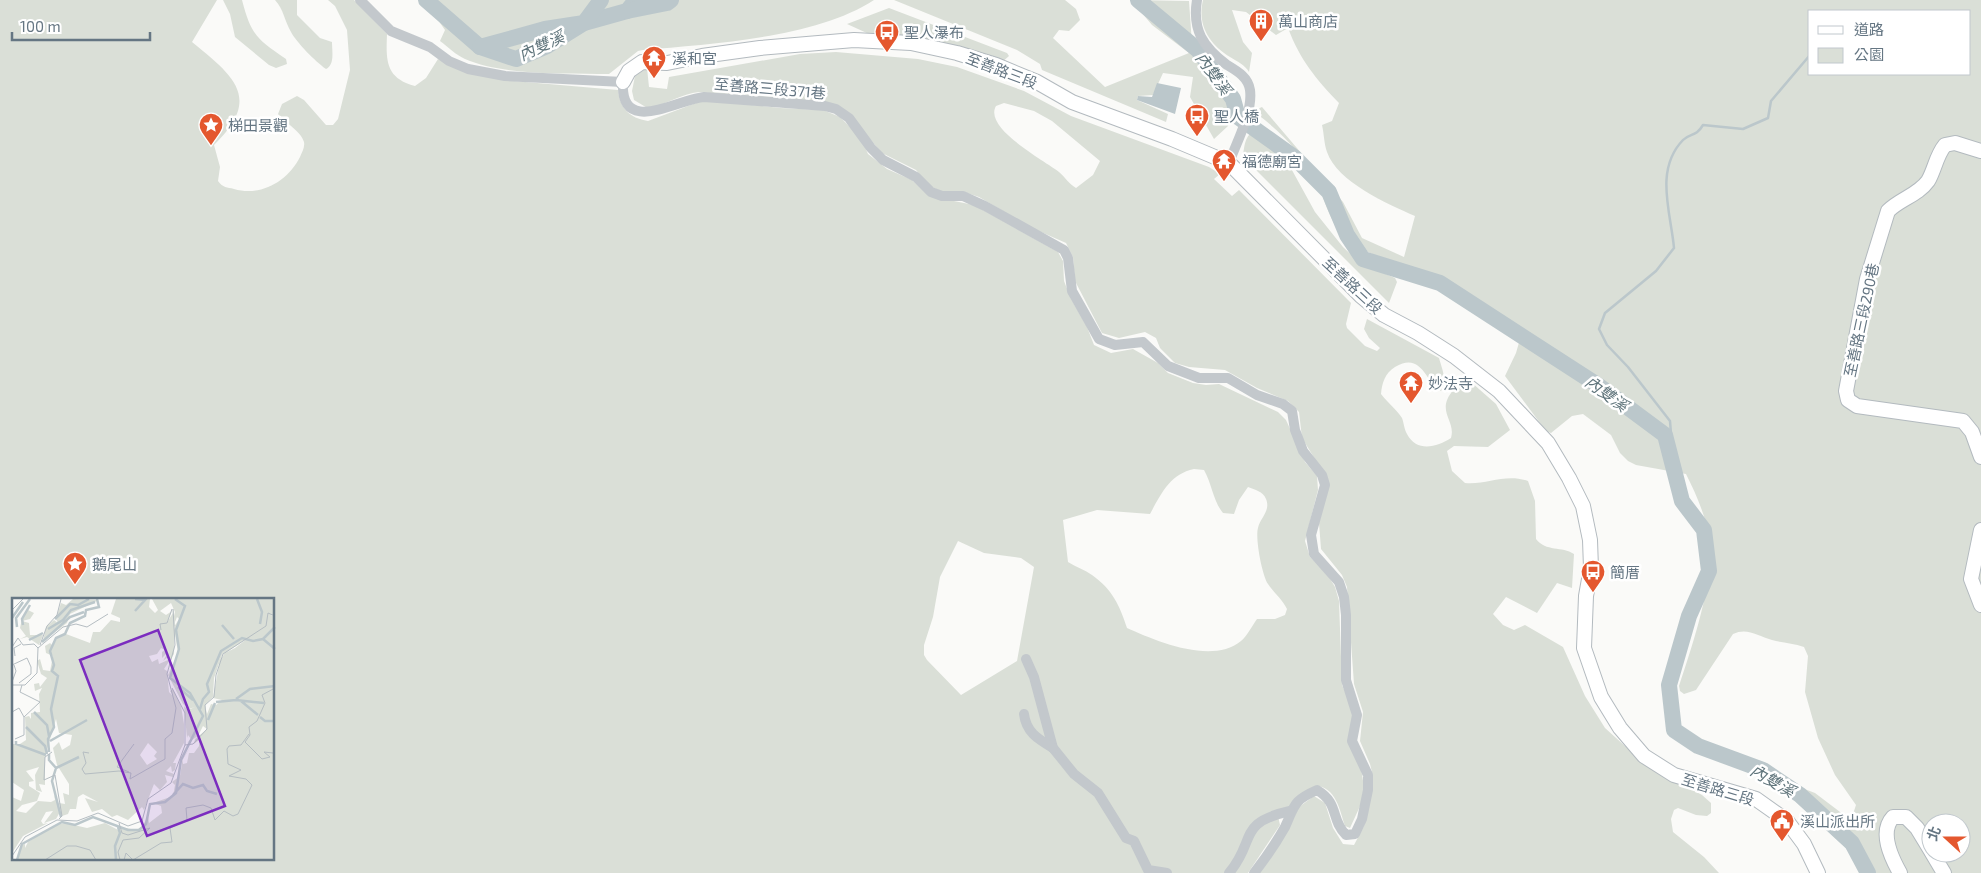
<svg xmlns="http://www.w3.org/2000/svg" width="1981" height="873" viewBox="0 0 1981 873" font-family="'Exo 2','Noto Sans TC',sans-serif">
  <rect width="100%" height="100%" fill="#fafaf8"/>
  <g fill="#dadfd7" fill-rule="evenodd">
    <path d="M0 0H217L192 42C235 77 262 98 214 145L220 167 218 181C223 188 227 187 234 189 261 197 288 181 300 157 302 152 305 148 304 142 301 131 285 123 278 114L282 104 297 96 304 100 326 125H333L338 119 350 70 347 30 335 6 328 0H354L387 34C386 60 385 78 415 86L426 78 438 59 503 80 618 90C620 108 629 118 648 121L704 100 780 108 823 110 840 117 861 138 868 154 887 169 912 180 929 196 974 205 1058 252 1063 261 1064 281 1071 299 1087 327 1094 345 1111 353 1133 349 1158 363 1168 373 1193 383 1206 385 1219 384 1278 412 1286 420 1305 462 1317 476 1318 490 1305 541 1310 557 1329 577 1335 587 1339 601 1342 685 1351 705 1364 787 1361 804 1350 828 1345 826C1340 811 1336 786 1315 786L1278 816 1280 825 1248 873H0ZM1194 469 1204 470C1212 484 1213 501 1223 513L1234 514 1239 500 1248 487C1255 490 1263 491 1266 499 1271 511 1260 518 1258 528 1255 538 1262 575 1268 584 1274 593 1282 599 1287 609L1285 615 1275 619H1257C1252 626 1247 636 1241 641 1212 665 1156 641 1127 628 1120 606 1112 589 1092 575 1085 570 1076 567 1068 562L1063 520 1097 510 1150 514C1161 494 1170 474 1194 469ZM958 541 984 553 1021 558 1034 567 1017 661 961 695 927 660 924 655V645L933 617 940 577ZM14 599H274V859H14Z"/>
    <path d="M223 0H242C251 35 257 39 286 59L287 64 276 68 269 65 235 37 230 14Z"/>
    <path d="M275 0H297V15L320 38 332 42C332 51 335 65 326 69 315 61 297 43 291 32 284 20 284 10 275 0Z"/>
    <path d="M424 0H874C816 38 712 44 643 50L638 51 609 74C567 73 504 76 465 59 456 55 448 47 440 41L445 30Z"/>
    <path d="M894 0H1065L1076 9 1080 20 1069 31 1059 30 1053 38 1105 87 1189 53 1152 25 1131 0 1189 1 1192 44 1203 58 1231 108 1232 116 1228 126 1214 139 1190 97 1193 77 1163 73 1153 95 1138 96 1137 100 1168 114 1166 122 1042 70 1040 64 1017 50Z"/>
    <path d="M1203 0H1981V873H1862L1846 848 1793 799 1788 792 1794 785 1815 793 1848 818 1853 814 1856 805 1835 775 1818 738 1805 692 1808 656 1804 647C1793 643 1782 643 1772 640 1758 636 1747 627 1733 634L1696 690 1684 694 1680 691 1679 686C1692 646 1715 580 1709 539 1706 516 1696 494 1686 474L1636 465 1628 461 1620 453 1611 435 1583 414 1572 416 1551 433 1546 431 1505 376 1516 353 1522 332 1514 324C1491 309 1468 290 1443 280 1414 267 1372 260 1348 239 1330 225 1326 202 1317 183 1305 156 1281 132 1257 114L1255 110 1262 107 1343 202 1362 238 1404 257 1415 216C1388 204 1337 182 1327 152 1324 144 1324 133 1322 125L1332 121 1339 103C1316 79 1300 60 1288 28L1276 35 1246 12 1232 10 1243 42 1252 53 1249 72C1245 65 1238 62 1230 57 1209 44 1197 25 1203 0ZM1810 11H1970V74H1810ZM1931 823H1961V853H1931Z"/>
    <path d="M889 8 1007 53 1009 56 1001 63 895 36 869 34 847 24Z"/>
    <path d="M836 52 918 59 957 67 1024 91 1071 116 1209 167 1220 174 1214 179 1232 196 1239 190 1351 303 1346 324 1347 328 1365 346 1377 351 1380 348 1369 338 1364 329 1367 319 1439 358C1442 369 1448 382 1441 391 1425 382 1422 351 1395 367 1385 373 1382 383 1381 394 1387 402 1397 410 1402 418 1404 423 1404 429 1407 434 1417 453 1437 447 1451 438 1456 421 1437 412 1451 393 1456 386 1463 383 1471 382L1496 404 1510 430 1488 447 1454 446 1447 451 1452 471 1465 483C1487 485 1505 473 1528 481L1535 501 1536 539C1546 552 1562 546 1574 554L1572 588 1557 583 1537 613 1506 597 1493 614 1503 625 1514 630 1525 625 1563 647 1585 696 1605 728 1646 765 1702 795 1711 803V813L1707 816 1696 815 1678 808 1674 810 1671 819 1673 832 1704 857 1719 873H1259L1290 826 1299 807 1314 796 1325 803 1333 828 1343 844 1354 845 1364 826 1373 776 1370 764 1360 741 1363 712 1354 684 1347 587 1342 575 1321 549 1319 523 1326 477 1302 438 1299 412 1288 401 1257 388 1225 370 1189 367 1175 363 1160 348 1156 338 1145 332 1119 338 1102 333 1075 281 1073 257 1066 243 1032 228 979 197 964 192 941 191 929 186 916 170 882 153 846 111 793 101 699 92C682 94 665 104 649 109L634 100 632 91 635 76 647 68 649 87 667 89 669 77 800 54ZM1004 103 1034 111 1052 121 1100 161 1093 175 1076 188C1069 184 1065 177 1059 172 1045 161 983 128 996 106Z"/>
    <path d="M1255 131 1287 161 1315 212 1343 247 1360 263 1395 278 1397 282 1389 303 1243 157C1244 147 1245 134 1255 131Z"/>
  </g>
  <path fill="#bbc7cb" d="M1157 83 1181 88 1175 114 1137 100 1138 96 1152 97Z"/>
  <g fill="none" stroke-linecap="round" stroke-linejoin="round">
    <path stroke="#bbc7cb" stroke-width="2.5" d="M1674 471 1670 421 1628 367 1607 345 1599 329 1605 313 1656 271 1674 248C1671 213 1654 170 1683 140 1690 133 1696 137 1703 125L1743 129 1768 118 1771 101 1810 55"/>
    <g stroke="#bbc7cb" stroke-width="16">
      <path d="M426 0 480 47 516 59 547 46 584 23 627 11 636 0"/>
      <path d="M1138 0 1198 50 1233 99 1238 117 1294 157 1329 192 1347 235 1363 259 1440 283 1599 386 1665 435 1682 501 1704 530 1709 571 1689 616 1669 685 1674 730 1698 746 1763 770 1800 795 1852 843 1868 873"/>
      <path d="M627 11 667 3 671 0"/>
      <path d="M480 47 545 29 584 23 601 0"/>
    </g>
    <defs>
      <g id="secondary">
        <path d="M623 82 629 71 642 62 667 63 702 56 760 48 854 40 911 43 957 53 996 65 1037 82 1072 102 1172 139 1229 163 1361 296 1384 315 1418 333 1454 356 1499 391 1548 443 1569 478 1583 506 1590 540 1591 568 1586 596 1584 648 1601 697 1620 728 1644 756 1674 775 1756 799 1787 821 1804 844 1818 873"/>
        <path d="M1981 151 1955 143 1945 145C1936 156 1935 169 1928 181 1918 195 1900 199 1888 211L1867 279 1846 391 1848 400 1857 406 1963 421 1972 432 1981 457"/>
        <path d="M1981 530 1971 579 1981 605"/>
        <path d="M1932 853 1944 873"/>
        <path d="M1900 873C1891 857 1879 832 1893 817H1906L1917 828 1931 851"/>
      </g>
    </defs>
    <use href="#secondary" stroke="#b3babf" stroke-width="16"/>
    <g stroke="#c3c8cc" stroke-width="10">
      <path d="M360 0 391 31 430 47 449 61 468 69 505 76 623 82C620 137 678 99 704 97L825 106 836 109 849 118 871 148 883 160 916 177 931 192 942 196H963L985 206 1064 250 1068 258 1072 291 1099 339 1115 345 1143 342 1168 366 1199 378H1228L1257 395 1283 404 1292 411 1295 430 1303 451 1322 475 1325 485 1311 535 1314 554 1339 582 1344 597 1346 615V680L1357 715 1352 741 1368 775V790L1362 819 1355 834 1346 835C1330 819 1340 804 1317 790 1292 801 1295 806 1285 827 1276 843 1265 859 1254 873"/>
      <path d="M1197 0C1192 30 1203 47 1227 65 1237 71 1248 77 1250 90 1253 112 1237 141 1229 163"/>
      <path d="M1026 659 1034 677 1053 748 1074 774 1098 793 1126 838 1134 841 1148 870 1167 873"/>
      <path d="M1024 714C1026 732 1038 739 1053 748"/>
      <path d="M1229 873C1257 840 1236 823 1290 811"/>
    </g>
    <use href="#secondary" stroke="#fff" stroke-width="14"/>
  </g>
  <defs>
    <symbol id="building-pin" viewBox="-11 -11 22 30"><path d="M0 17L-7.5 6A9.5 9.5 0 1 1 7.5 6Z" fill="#e4572e" stroke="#fff"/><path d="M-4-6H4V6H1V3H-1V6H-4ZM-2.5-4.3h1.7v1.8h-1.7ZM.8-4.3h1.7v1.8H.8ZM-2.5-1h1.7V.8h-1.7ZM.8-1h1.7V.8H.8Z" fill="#fff"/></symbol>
    <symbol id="bus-pin" viewBox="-11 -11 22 30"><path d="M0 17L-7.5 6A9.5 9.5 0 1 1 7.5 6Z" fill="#e4572e" stroke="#fff"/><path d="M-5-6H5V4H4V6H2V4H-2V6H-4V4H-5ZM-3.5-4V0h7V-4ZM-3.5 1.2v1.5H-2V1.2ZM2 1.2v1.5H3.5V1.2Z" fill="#fff"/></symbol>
    <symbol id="temple-pin" viewBox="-11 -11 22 30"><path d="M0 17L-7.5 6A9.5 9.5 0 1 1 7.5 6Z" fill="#e4572e" stroke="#fff"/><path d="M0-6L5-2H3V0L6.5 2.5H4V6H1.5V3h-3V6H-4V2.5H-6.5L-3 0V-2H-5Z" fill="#fff"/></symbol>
    <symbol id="sight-pin" viewBox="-11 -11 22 30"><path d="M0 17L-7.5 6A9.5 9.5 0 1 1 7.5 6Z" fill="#e4572e" stroke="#fff"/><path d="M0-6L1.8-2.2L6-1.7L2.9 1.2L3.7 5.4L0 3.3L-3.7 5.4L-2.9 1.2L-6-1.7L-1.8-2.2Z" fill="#fff"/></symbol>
    <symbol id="civic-pin" viewBox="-11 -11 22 30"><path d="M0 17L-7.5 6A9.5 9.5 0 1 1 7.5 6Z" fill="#e4572e" stroke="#fff"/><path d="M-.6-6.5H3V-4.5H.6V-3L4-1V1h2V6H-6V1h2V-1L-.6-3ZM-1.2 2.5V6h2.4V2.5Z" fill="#fff"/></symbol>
  </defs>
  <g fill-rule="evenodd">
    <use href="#building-pin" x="1247" y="7" width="28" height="38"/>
    <use href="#bus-pin" x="873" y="18" width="28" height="38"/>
    <use href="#temple-pin" x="640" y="44" width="28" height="38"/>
    <use href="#bus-pin" x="1183" y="102" width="28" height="38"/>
    <use href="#sight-pin" x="197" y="111" width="28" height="38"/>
    <use href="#temple-pin" x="1210" y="147" width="28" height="38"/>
    <use href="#temple-pin" x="1397" y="369" width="28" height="38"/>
    <use href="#sight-pin" x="61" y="550" width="28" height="38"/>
    <use href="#bus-pin" x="1579" y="558" width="28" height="38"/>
    <use href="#civic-pin" x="1768" y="807" width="28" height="38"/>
  </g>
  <g text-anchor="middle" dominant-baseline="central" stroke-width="5" stroke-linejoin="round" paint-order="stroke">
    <g font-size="15" fill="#657683" stroke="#fff" text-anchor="start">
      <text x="1278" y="21">萬山商店</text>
      <text x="904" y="32">聖人瀑布</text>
      <text x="672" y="58">溪和宮</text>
      <text x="1214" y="116">聖人橋</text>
      <text x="228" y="125">梯田景觀</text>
      <text x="1242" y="161">福德廟宮</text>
      <text x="1428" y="383">妙法寺</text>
      <text x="92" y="564">鵝尾山</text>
      <text x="1610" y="572">簡厝</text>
      <text x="1800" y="821">溪山派出所</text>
    </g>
    <g font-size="15" fill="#657683" stroke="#fff">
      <text transform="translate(1002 70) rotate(21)">至善路三段</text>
      <text transform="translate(770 88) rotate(5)">至善路三段371巷</text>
      <text transform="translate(1353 285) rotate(43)">至善路三段</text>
      <text transform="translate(1861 320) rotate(-78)">至善路三段290巷</text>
      <text transform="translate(1718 789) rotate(17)">至善路三段</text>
    </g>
    <g font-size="16" font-style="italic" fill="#60757c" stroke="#fff">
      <text transform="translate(541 45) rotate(-25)">內雙溪</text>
      <text transform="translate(1214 73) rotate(54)">內雙溪</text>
      <text transform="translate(1607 393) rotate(36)">內雙溪</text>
      <text transform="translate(1773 780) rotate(30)">內雙溪</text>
    </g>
  </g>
  <g transform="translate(12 598)">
    <rect width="262" height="262" fill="#fafaf8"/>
    <path d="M61 1 87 2 58 16 55 25 31 43 34 29 42 22 46 25 44 21 49 5 54 7ZM104 1H138L137 9 143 15 146 12 140 1H262V17L259 18H263L262 262H6L9 247 13 246V250L16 244 43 227 53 225 75 230 93 225 108 233 109 229 124 232 130 229 136 218 137 225 150 215 149 208 141 205 161 198 163 187 160 184 168 178 171 160 179 148 171 161V166L175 165 177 155H182L187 148V142L182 146 183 141 195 131 191 128 186 138 175 145 179 141 176 137 175 140 172 108 176 112 183 109 177 111 171 106 156 77 166 55 162 29 167 21 165 19 163 24V14L159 5 148 13 154 17 160 13 154 26 161 15V10L163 18 162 56 152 71 155 73 157 94 161 98 158 93 161 91 169 108 172 126V145L161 165H164L163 172 160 174 159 168 154 173 162 176 161 179 153 177 155 184 148 192 142 186 132 212 130 209 116 222 105 217 100 219 90 211 80 214 73 200 86 204 71 196 66 199 64 211H58L56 216 50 218 47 205 53 206 51 195 57 197V186L45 167 41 150 47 144 50 152 58 147 60 137 47 135 44 121 33 158V187L27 186 30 194 24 192 23 177 27 169 14 173 22 183 17 184V188L28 195 25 203 10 207 4 213 14 215 26 203 39 204 43 202 42 196 48 214 44 221 32 225 41 213 34 214 29 223 31 226 36 225 11 238 0 255V199L9 203 12 192 0 184V146H8L14 142 13 119 17 118 19 121V115L28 114 27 96 30 90 23 93 22 86 27 85 28 89 35 80 29 76 25 63 28 61 31 72 38 73 41 58 34 55 33 48 38 45 41 48 45 40 54 36 78 45 81 34H88L99 22 108 24V20L99 16ZM236 40 223 50 213 55 208 62 201 100 210 102 204 107 199 106 195 116 193 107 201 99 202 80 210 57ZM149 50 153 52 150 54V60L157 53 151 63 157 58 156 62 147 66 146 61 140 64 137 58 145 56ZM136 145 145 154 142 158 145 161 135 167 128 157ZM16 12 22 15 18 21 10 23 17 25 18 37H31L27 47 15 39 8 41 14 38 8 30 10 21Z" fill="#dadfd7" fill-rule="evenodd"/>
    <path fill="none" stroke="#bbc7cb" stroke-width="2.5" d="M245 1 250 14 248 26M123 13 133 2 123 1M0 20 11 4M43 21 58 6 66 7 77 1M11 27 10 21 18 7M210 27 222 41M5 29 4 20 18 1M36 31 51 22 59 12 83 4M251 41 263 51M17 42 31 35M30 44 58 19 72 14M166 89 181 102M224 101 238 91 263 88M229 103 246 117M204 104 224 102 252 105M188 111 191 101 197 94 195 86 209 53 230 40 241 43 251 41 263 29M22 114 35 127 37 138M248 119 253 123H263M196 122 203 105M14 129 33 148 35 156M4 143V146L34 157M38 143 75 122M37 154 36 141 42 129 39 111 46 78 40 73 42 67 38 53 44 40 53 36 58 25 73 18 74 12 87 9 85 1M37 156V162L44 170 40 183 49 219M44 170 67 159M161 197 171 186 181 190 191 187 195 193 205 196M5 262 10 246 50 224 63 227 81 219 116 232H127L134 226 138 206 153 204 164 195 169 162 191 118 178 95 158 80 167 51 164 32 173 8 163 1M104 262 103 248 108 235 106 229"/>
    <path fill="none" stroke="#b5bdc2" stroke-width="1" d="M0 12 11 1M149 32 148 26 155 25 160 11M28 47 35 28 45 17 49 1M0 49 6 40 11 47 22 46 26 50M26 50 51 29 64 26 75 29 96 16M3 58 2 50 9 46M0 67 15 60 19 69V76L7 85M0 84 4 73 2 67M0 87H13L25 75 26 50M0 114 7 110 12 119M3 141 12 137V119L28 104 8 94 10 87M173 147 181 146 195 131 193 107 202 99 204 77 211 56 254 28 256 15 263 18M40 154 33 159 32 182 43 177 50 218 47 221M77 155 71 154 74 165 70 171 73 176 107 173 119 175 118 181 153 161V141L160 135 164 110 155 76 163 47 161 11M261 155 252 154 258 159 250 161 233 144 238 137 237 129 245 123 253 105 250 97 263 90M117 174 105 169 122 146M107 225 110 235 116 237 138 230 127 240 111 242 106 254 108 262M0 258 13 239 45 222 65 223 86 215 116 228 130 223 136 201 159 185 173 147V115L160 90M33 262 55 248H64L78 252 84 262M112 262 114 255 121 262M121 262 149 245 160 244 158 230 175 222 174 210 191 207 199 210 203 222 212 213 221 218 226 216 240 187 234 181 217 178 229 172 216 166 215 151 217 148 229 147 237 136"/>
    <path fill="#7b2cbf" fill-opacity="0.15" stroke="#7b2cbf" stroke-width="2.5" d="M146 32 213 208 135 238 68 62Z"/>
    <rect width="262" height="262" fill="none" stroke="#657683" stroke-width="2.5"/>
  </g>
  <rect x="1808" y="10" width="162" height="65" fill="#ffffff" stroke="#c1c8cd"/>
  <rect x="1818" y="26" width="25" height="8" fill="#ffffff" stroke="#c1c8cd"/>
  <text x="1854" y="35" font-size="15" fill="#657683">道路</text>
  <rect x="1818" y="48" width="25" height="15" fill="#dadfd7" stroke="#c1c8cd"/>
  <text x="1854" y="60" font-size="15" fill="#657683">公園</text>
  <g transform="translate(1946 838) rotate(291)"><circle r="24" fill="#ffffff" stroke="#c1c8cd"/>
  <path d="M0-4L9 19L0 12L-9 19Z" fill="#e4572e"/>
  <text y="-8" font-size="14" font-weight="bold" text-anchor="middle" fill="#657683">北</text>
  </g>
  <path d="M12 32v8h138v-8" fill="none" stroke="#657683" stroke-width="2.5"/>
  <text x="20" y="32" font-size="15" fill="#657683" stroke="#ffffff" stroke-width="4" paint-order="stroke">100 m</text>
</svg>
